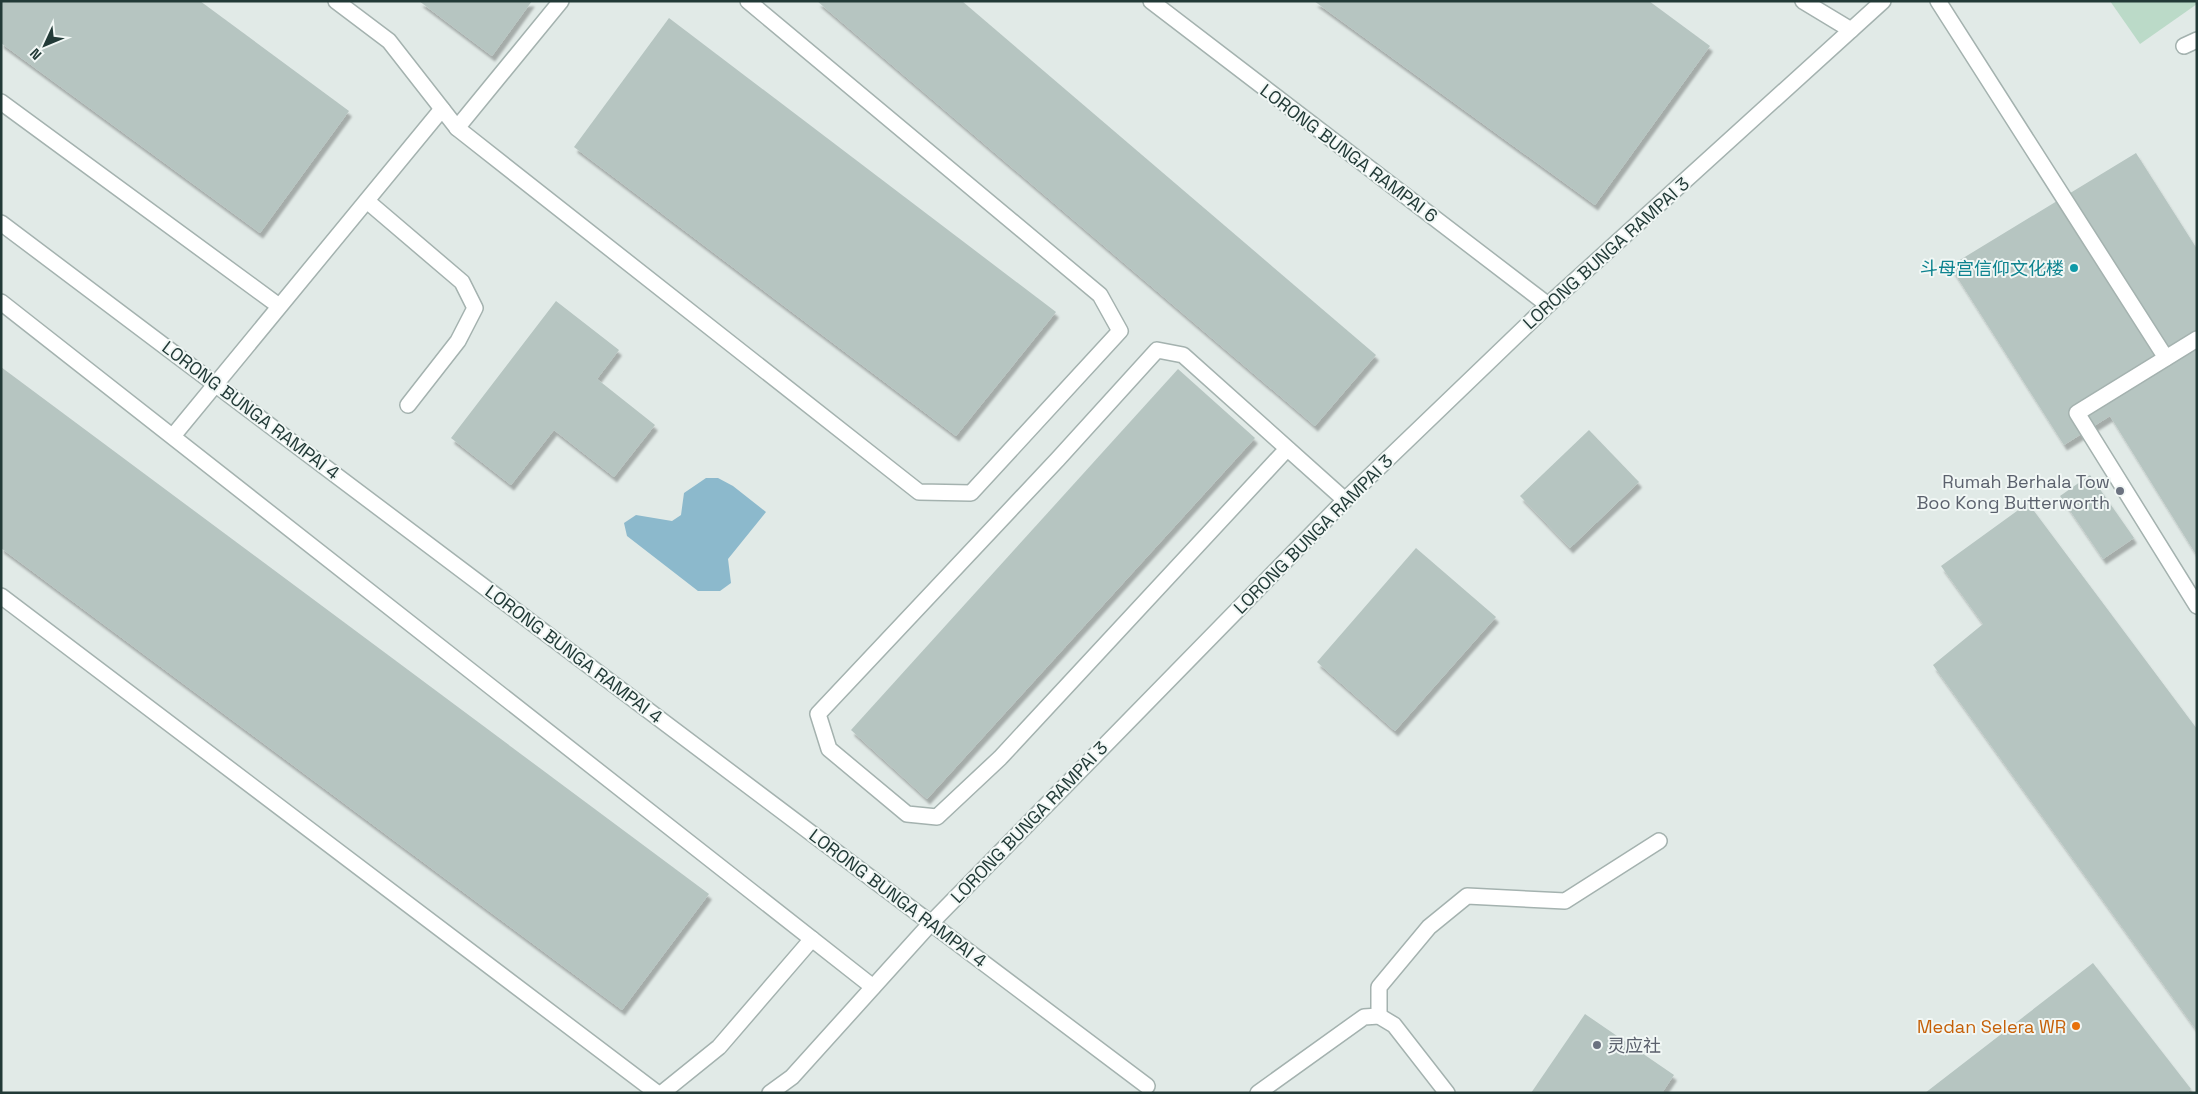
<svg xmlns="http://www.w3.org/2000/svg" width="2198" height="1094" viewBox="0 0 2198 1094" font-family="'Space Grotesk','Noto Sans SC',sans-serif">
  <defs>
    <filter id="shadow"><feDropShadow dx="3" dy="5.5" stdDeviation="1" flood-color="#0004"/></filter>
  </defs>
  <rect width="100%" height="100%" fill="#e1eae7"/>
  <path fill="#bbdac8" d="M2110 1H2197V4L2140 44Z"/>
  <path fill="#8cb9cc" d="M706 478H718L733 486 766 512 728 559 731 583 720 591H698L627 536 624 523 636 515 672 521 681 515 684 493Z"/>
  <g fill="#b6c5c1" filter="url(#shadow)">
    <path d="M1 1H200L349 111 260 233 1 43Z"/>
    <path d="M419 1H532L492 56Z"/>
    <path d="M817 1H962L1376 355 1315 426Z"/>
    <path d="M1314 1H1649L1710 46 1595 205Z"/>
    <path d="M669 18 1056 312 956 436 574 147Z"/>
    <path d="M2136 153 2197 249V556L2110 416 2064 445 1950 266Z"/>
    <path d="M556 301 619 350 597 379 655 425 614 477 554 430 511 485 451 438Z"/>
    <path d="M1 367 709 894 622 1010 1 548Z"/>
    <path d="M1178 369 1255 438 927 799 851 730Z"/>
    <path d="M1589 430 1639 482 1570 548 1520 496Z"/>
    <path d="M2090 475 2134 538 2103 559 2060 496Z"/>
    <path d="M2028 503 2197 729V1031L1933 665 1983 624 1941 566Z"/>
    <path d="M1416 548 1496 617 1395 731 1317 662Z"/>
    <path d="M2093 963 2191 1089 2187 1093H1925Z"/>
    <path d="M1585 1014 1674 1075 1662 1093H1531Z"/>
  </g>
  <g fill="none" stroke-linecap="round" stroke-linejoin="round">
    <defs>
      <g id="minor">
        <path d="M336 1 389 41 457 128 919 492 971 493 1120 331 1100 295 748 1"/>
        <path d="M1151 1 1548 305"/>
        <path d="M1803 1 1851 30"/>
        <path d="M1938 1 2166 358"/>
        <path d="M2184 46 2197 40"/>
        <path d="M1 102 279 306"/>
        <path d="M457 128 561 1"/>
        <path d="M367 201 462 282 475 308 458 341 408 405"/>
        <path d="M1 223 1147 1086"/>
        <path d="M1 302 873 987"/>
        <path d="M2197 339 2077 413 2197 606"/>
        <path d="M173 436 442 109"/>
        <path d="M1286 450 1000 758 937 817 907 814 829 749 818 714 1058 459 1157 350 1183 355 1345 500"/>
        <path d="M1 596 657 1093"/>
        <path d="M1379 1016V987L1429 927 1467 896 1565 901 1659 841"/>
        <path d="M662 1093 719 1047 812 939"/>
        <path d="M770 1093 792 1077 931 923 1345 500 1548 305 1883 1"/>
        <path d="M1258 1093 1364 1017 1379 1016 1394 1025 1447 1093"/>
      </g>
    </defs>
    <use href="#minor" stroke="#a4b2af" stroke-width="18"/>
    <use href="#minor" stroke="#fff" stroke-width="15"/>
  </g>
  <circle fill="#0f9aa8" stroke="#f1f7f5" stroke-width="2" cx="2074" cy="268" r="5"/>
  <g fill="#6b7280" stroke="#f1f7f5" stroke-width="2">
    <circle cx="2120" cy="491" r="5"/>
    <circle cx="1597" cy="1045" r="5"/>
  </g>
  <circle fill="#e8710a" stroke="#f1f7f5" stroke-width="2" cx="2076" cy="1026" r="5"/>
  <g text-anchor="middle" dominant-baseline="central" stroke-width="4" stroke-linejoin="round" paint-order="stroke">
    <g font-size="18" fill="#223a37" stroke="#f1f7f5">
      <text transform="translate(1349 153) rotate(37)">LORONG BUNGA RAMPAI 6</text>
      <text transform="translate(1606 253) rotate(-42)">LORONG BUNGA RAMPAI 3</text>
      <text transform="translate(251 410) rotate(37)">LORONG BUNGA RAMPAI 4</text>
      <text transform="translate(1313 534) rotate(-45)">LORONG BUNGA RAMPAI 3</text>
      <text transform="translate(574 654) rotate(37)">LORONG BUNGA RAMPAI 4</text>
      <text transform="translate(1029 822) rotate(-46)">LORONG BUNGA RAMPAI 3</text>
      <text transform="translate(898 898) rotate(37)">LORONG BUNGA RAMPAI 4</text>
    </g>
    <g font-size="18" fill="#0d838f" stroke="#f1f7f5" text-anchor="end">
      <text x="2064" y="268">斗母宫信仰文化楼</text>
    </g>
    <g font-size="18" fill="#5b616d" stroke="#f1f7f5" text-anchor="end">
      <text x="2110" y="481">Rumah Berhala Tow<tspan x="2110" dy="21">Boo Kong Butterworth</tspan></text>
      <text x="1607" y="1045" text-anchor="start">灵应社</text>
    </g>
    <g font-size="18" fill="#c56008" stroke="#f1f7f5" text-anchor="end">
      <text x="2066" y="1026">Medan Selera WR</text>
    </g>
  </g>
  <rect width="2198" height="1094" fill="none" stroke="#223a37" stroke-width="5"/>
  <g transform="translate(45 45) rotate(226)" stroke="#f1f7f5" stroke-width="4" paint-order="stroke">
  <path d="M0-4L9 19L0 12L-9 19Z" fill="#223a37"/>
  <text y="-8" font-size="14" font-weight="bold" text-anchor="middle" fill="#223a37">N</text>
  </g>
</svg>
